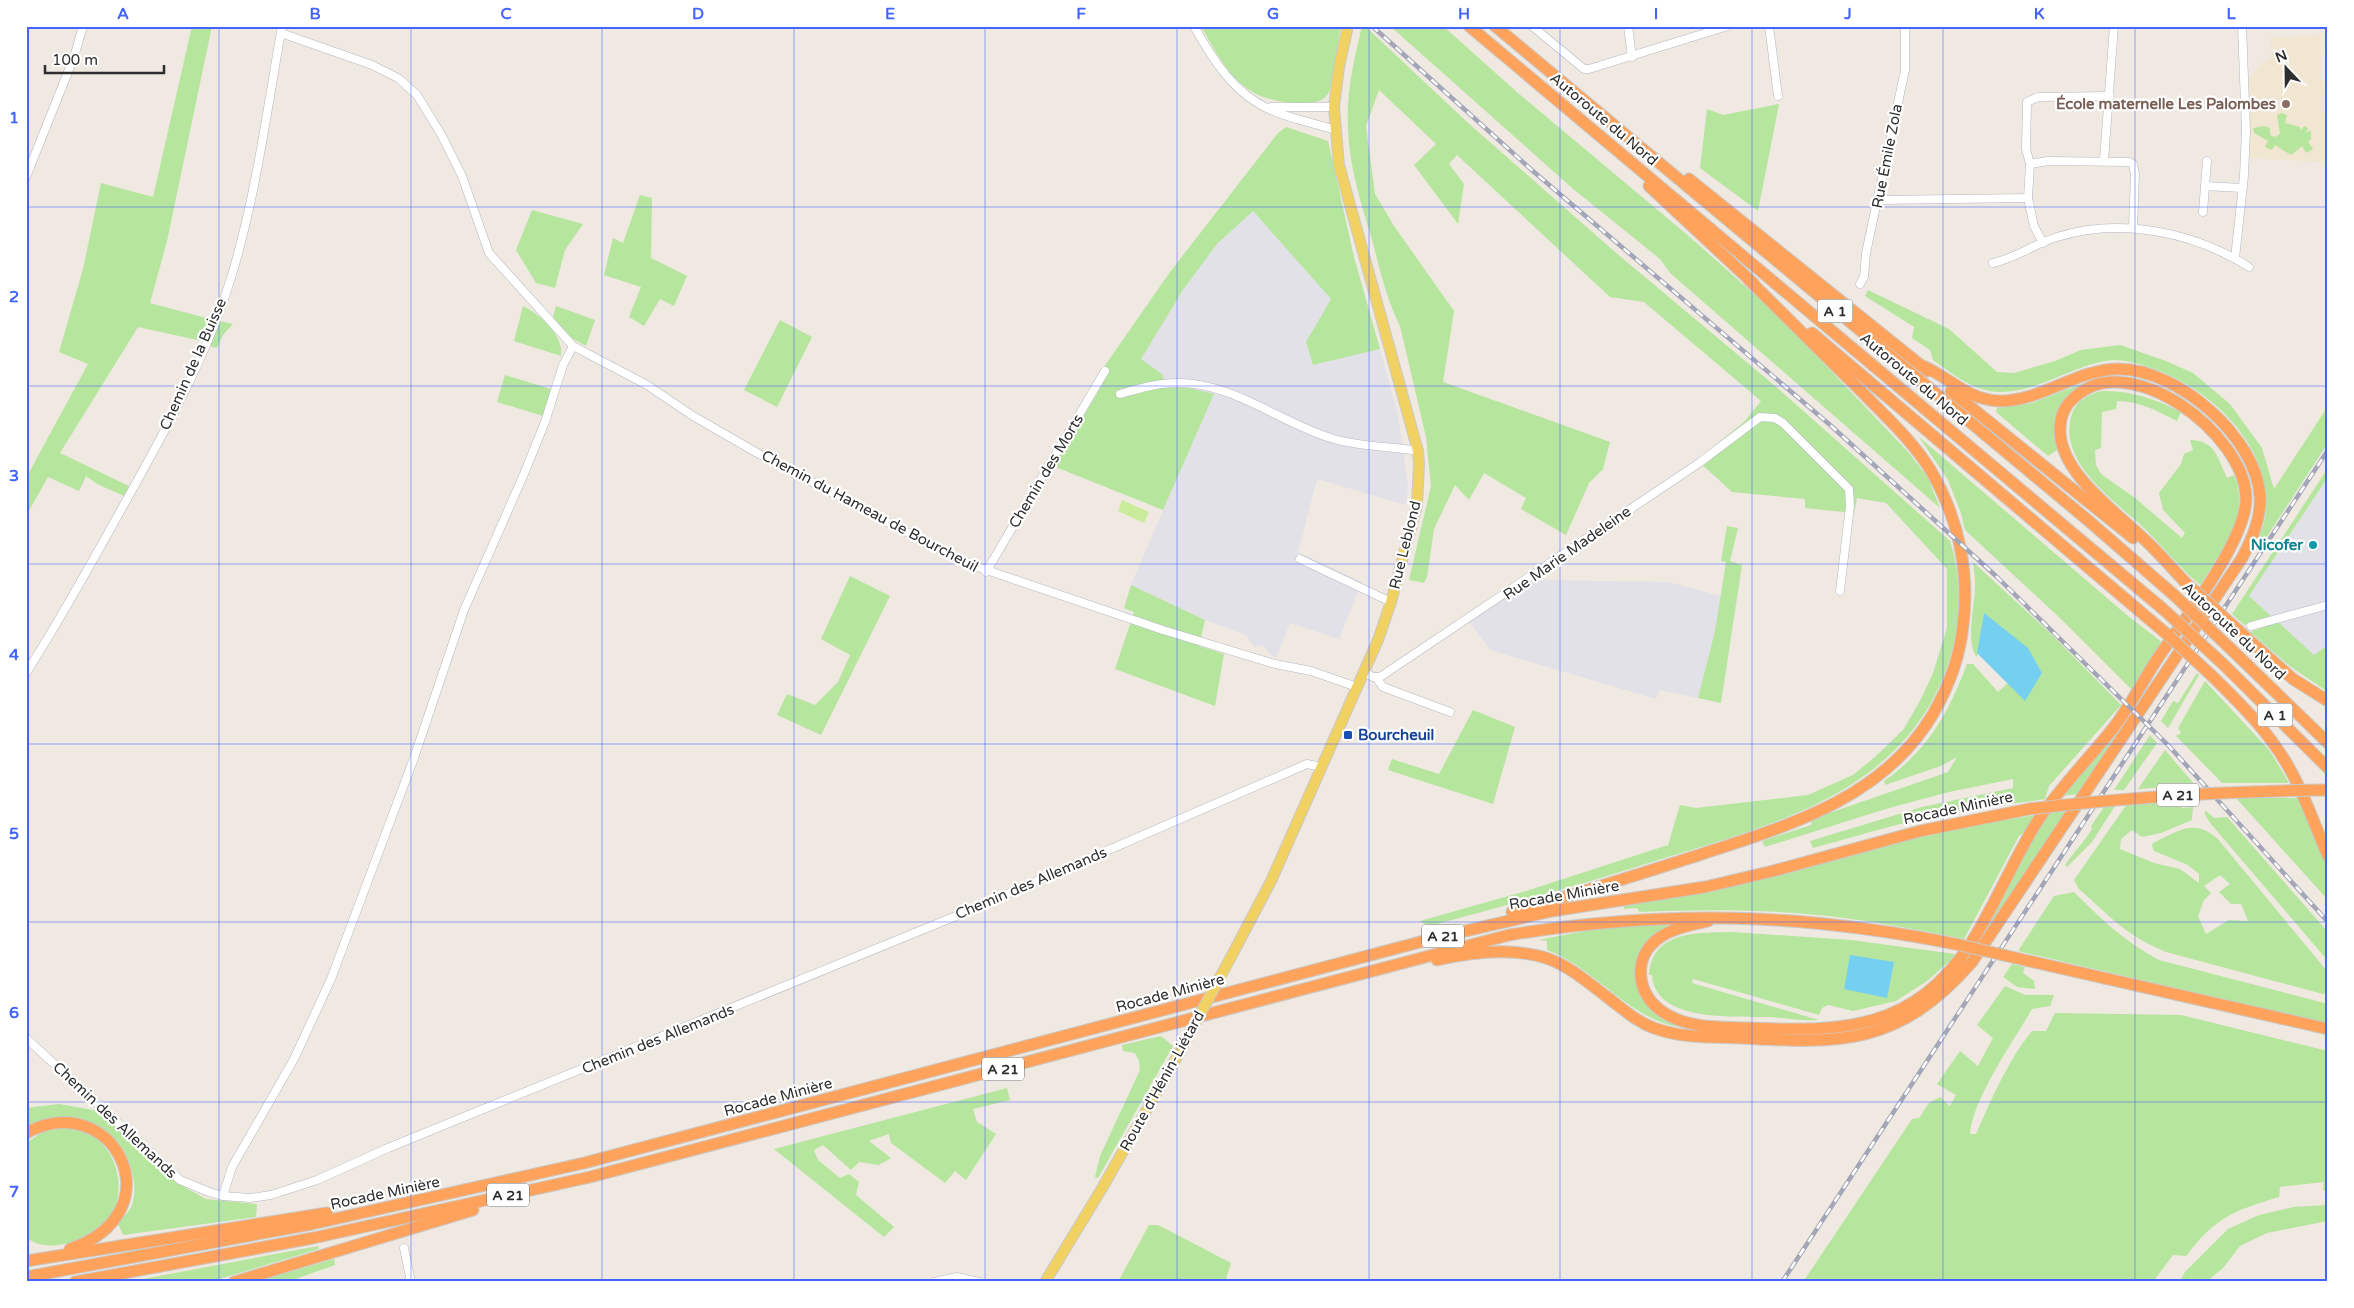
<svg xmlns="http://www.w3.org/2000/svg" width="2354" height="1308" viewBox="0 0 2354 1308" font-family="'Varela Round',sans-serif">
  <rect width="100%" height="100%" fill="#efe9e1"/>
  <g fill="#e3e1e8">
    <path d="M1253 211 1331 299 1306 342 1313 365 1380 349 1398 415 1408 486 1406 505 1317 479 1298 552 1362 582 1339 639 1290 623 1276 658 1272 656 1263 645 1254 647 1246 635 1205 620 1131 585 1213 394 1189 388H1167L1162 374 1140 359 1183 290 1217 244Z"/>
    <path d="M2328 477V645L2314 655 2249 596Z"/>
    <path d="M1536 575 1540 580 1668 582 1721 596 1715 631 1698 698 1659 690 1656 699 1490 650 1468 620Z"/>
  </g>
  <path fill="#f0e6d1" d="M2320 35 2327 160 2323 162 2245 158 2249 78 2262 63 2272 57 2270 38Z"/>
  <g fill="#b6e59e" fill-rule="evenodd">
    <path d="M192 26H212L167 241 150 303 210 319 202 341 138 327 60 453 129 486 124 496 97 484 86 476 79 491 48 477 26 516V478L88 364 59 352 83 269 101 183 153 197Z"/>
    <path d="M1201 26H1341C1338 40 1334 85 1328 94 1322 103 1311 103 1300 103 1243 103 1226 71 1201 26Z"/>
    <path d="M1362 26H1365L1467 122 1615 252 1774 385 1950 541C1963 581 1961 627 1947 667 1902 795 1770 825 1655 861 1580 885 1505 906 1429 926L1420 921 1526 891 1668 845 1680 805 1696 808 1808 795 1853 775 1876 756 1903 730 1921 699 1933 673 1947 628V569L1886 503 1857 498 1854 513 1805 508V499L1732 492 1697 460 1744 422 1761 401 1644 302 1610 297 1457 155 1449 164 1464 184 1458 224 1414 165 1436 144 1379 90 1366 126 1375 194 1394 226 1454 311 1443 382 1610 442 1603 469 1589 483 1566 535 1521 509 1526 498 1484 473 1469 500 1455 485 1434 529 1427 577 1424 583 1409 580 1431 486 1426 437 1400 326C1387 300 1380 271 1373 243 1362 206 1349 167 1348 128 1346 93 1354 60 1362 26Z"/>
    <path d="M1390 26H1443L1518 93 1691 238 1781 318 1909 453 1928 478 1940 508 1670 273 1660 259 1572 188Z"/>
    <path d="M1779 104 1758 211 1700 168 1707 109 1723 115Z"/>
    <path d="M2281 113 2287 115 2285 123 2300 127 2301 130 2304 126 2308 128 2306 133 2311 130V139L2308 142 2313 149 2306 153 2302 146 2291 155 2275 145 2272 150 2265 147 2268 141 2254 133 2253 128 2264 126 2270 128V135L2275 137 2280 134 2277 115Z"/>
    <path d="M1286 127 1328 141 1354 257 1380 349 1313 365 1306 342 1331 299 1253 211 1217 244 1183 290 1141 359 1162 374 1167 388H1189L1214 394 1163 510 1053 466 1097 394V377L1170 272 1278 133Z"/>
    <path d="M640 195 652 198 651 258 687 276 674 306 660 299 644 326 629 317 641 287 604 275 613 238 623 243Z"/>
    <path d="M532 210 583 224 565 250 555 288 536 283 516 250Z"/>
    <path d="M1868 290 1949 329 1997 372 2014 373 2055 361 2081 350 2120 345 2166 361 2193 373 2230 404 2262 448 2274 489 2328 406V443L2258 550 2253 548C2259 536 2266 523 2266 509 2270 444 2209 387 2151 368 2140 364 2126 360 2114 360 2072 363 2033 398 1989 391 1968 387 1950 372 1933 360L1930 350 1912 338 1914 327 1865 296Z"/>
    <path d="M523 306C540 314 564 336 561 356L514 341Z"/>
    <path d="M556 306 595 320 586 346 571 338 552 320Z"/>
    <path d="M780 320 812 337 777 407 744 390Z"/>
    <path d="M220 321 233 324 223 335 217 348 210 346Z"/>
    <path d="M505 375 551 389 543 416 497 402Z"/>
    <path d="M2081 384 2082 386C2059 402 2051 422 2059 449L2048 456 1996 412 1997 408 2032 403Z"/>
    <path d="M2101 391C2131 390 2155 399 2181 412L2177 421C2157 411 2140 401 2117 401L2116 409 2102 412 2101 448 2095 450 2096 465 2101 474 2135 498 2182 538 2185 533 2163 510 2159 493 2181 464 2184 454 2193 450 2190 440C2216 441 2217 457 2227 478L2234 475C2252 515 2221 552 2200 585 2180 568 2164 548 2146 530 2116 501 2059 465 2071 417 2075 402 2086 395 2101 391Z"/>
    <path d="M1919 437 2128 616 2163 643 2132 690 2060 618 1965 530 1961 513 1948 480Z"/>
    <path d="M2328 468V477L2249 596 2271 616 2244 625 2232 614Z"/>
    <path d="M1727 526 1738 528 1730 561 1742 565 1721 703 1698 698 1715 631 1726 562 1721 561Z"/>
    <path d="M1973 562 2051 634 2121 705 2049 786 2045 799C2016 804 1987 805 1958 811 1909 820 1861 835 1813 848L1810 841 1922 807 2013 788V779L1949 792 1889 808 1765 847 1762 841 1811 825 1812 819 1948 772 1957 757 1941 766 1885 785 1884 781C1927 751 1949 713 1967 664H1973L1998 692 2008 683 2025 700 2042 673 2027 648 1984 614 1977 657C1965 645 1975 603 1975 586 1975 578 1974 570 1973 562Z"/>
    <path d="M850 576 890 596 821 735 777 715 787 694 815 705 838 682 850 655 821 639Z"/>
    <path d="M1131 585 1205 620 1199 646 1224 654 1215 706 1115 669 1134 612 1124 608Z"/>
    <path d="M2278 622 2314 655 2328 645V692L2291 667 2250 632Z"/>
    <path d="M2197 673 2199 675 2168 728 2161 721 2173 701 2178 703Z"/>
    <path d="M2205 681 2270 751 2289 783H2222L2176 736 2181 733 2178 728Z"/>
    <path d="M1473 710 1515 727 1493 804 1388 770 1392 759 1439 774Z"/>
    <path d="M2127 712 2130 715 2078 794 2060 796Z"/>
    <path d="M2150 735 2157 743 2124 790H2114Z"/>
    <path d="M2165 750 2195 785 2138 789Z"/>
    <path d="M2236 798H2298L2328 869V900Z"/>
    <path d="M2173 801 2183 808 2193 807 2192 820 2161 833 2142 837 2132 830 2121 839 2120 849 2154 863 2180 869 2199 883V874L2188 865 2154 851 2152 846 2153 843C2178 831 2193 818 2217 838L2327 971 2328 993 2323 994 2166 952C2125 935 2111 917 2079 889L2074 880 2127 804ZM2220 875 2230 884 2219 892 2231 904H2241L2248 921 2229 920 2206 934 2198 916 2204 900 2211 893 2204 886Z"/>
    <path d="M2115 806 2092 842 2067 867 2065 865C2074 852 2084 842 2092 829L2091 826 2104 807Z"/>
    <path d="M2205 810 2214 818 2227 817 2328 932V961L2211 824 2205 815Z"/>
    <path d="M2068 811 1980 942 1976 941 2047 813Z"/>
    <path d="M2035 815 2027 830 2019 836 1964 939C1924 931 1884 923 1844 918 1777 909 1707 909 1639 912L1637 908 1624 909V906C1762 881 1896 836 2035 815Z"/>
    <path d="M2074 892C2101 919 2125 942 2159 960L2328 1004V1024L2018 951 2054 896Z"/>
    <path d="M1668 924 1667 928 1657 933 1637 981 1677 1027C1626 1016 1595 968 1547 950V941L1538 940 1601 928Z"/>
    <path d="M1732 932 1851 940 1955 954 1951 960 1927 981 1896 1001 1853 1011 1828 1005 1822 1008 1819 1015 1693 979 1692 983 1819 1020C1803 1021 1785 1018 1769 1017 1735 1016 1655 1023 1652 975H1649C1652 930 1698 933 1732 932Z"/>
    <path d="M2012 964 2025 967 2023 973 2034 981 2035 989 2017 987 2003 977Z"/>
    <path d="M2005 986 2025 995H2054L2050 1006 2032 1009C2013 1042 1973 1098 1970 1134H1976C1992 1098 2007 1062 2032 1031H2046L2055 1013 2181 1015 2328 1051V1190H2323L2324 1182 2280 1187 2279 1197C2233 1211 2216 1217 2186 1256L2173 1255 2153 1282H1803L1912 1119 1919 1118 1929 1103 1940 1097 1950 1106 1956 1095 1937 1084 1960 1051 1978 1066 1993 1038 1977 1025Z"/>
    <path d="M1161 1036 1173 1046 1098 1178 1095 1177 1100 1156 1140 1070 1139 1061 1135 1053 1123 1051 1122 1045Z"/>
    <path d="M1007 1088 1010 1100 973 1109 977 1122 996 1134 966 1180 955 1171 945 1183 891 1143 889 1134 869 1141 891 1158 879 1165 859 1162 851 1170 823 1145 814 1150 818 1160 840 1178 849 1174 859 1182 856 1195 894 1227 884 1237 774 1149Z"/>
    <path d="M59 1104 99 1111 179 1184 206 1199 257 1204 256 1217 123 1235 118 1224C122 1218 130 1211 132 1205 144 1167 110 1120 71 1117 55 1115 40 1122 26 1128V1108Z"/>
    <path d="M59 1128C66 1129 78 1128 85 1131 114 1145 126 1181 114 1210 103 1236 49 1258 26 1237V1143L41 1133Z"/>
    <path d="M2328 1205V1221L2267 1233 2240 1246 2223 1268 2206 1282H2179L2185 1272 2228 1229 2259 1215 2293 1207Z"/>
    <path d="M1149 1225H1158L1231 1263 1225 1282H1118Z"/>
    <path d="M318 1246 319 1249 209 1282H127Z"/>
    <path d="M334 1259 335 1265 287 1282H255Z"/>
  </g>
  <path fill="#c9ec9a" d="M1122 500 1149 512 1144 523 1118 511Z"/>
  <g fill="#75cff0">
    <path d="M1984 613 2028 648 2042 673 2025 701 1977 653Z"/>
    <path d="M1850 955 1894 962 1887 998 1844 989Z"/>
  </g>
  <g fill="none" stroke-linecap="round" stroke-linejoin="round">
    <defs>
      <g id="minor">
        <path d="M1194 26C1213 60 1234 94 1271 110 1291 119 1314 123 1335 130"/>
        <path d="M1532 26 1584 69H1589L1728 26"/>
        <path d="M1628 26 1632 57"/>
        <path d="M1769 26 1778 96"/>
        <path d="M281 33 372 65 398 78 417 95 441 134 462 176 489 253 573 346 647 385 693 416 759 454 963 562 1163 630 1275 664 1311 671 1357 687"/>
        <path d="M1271 107H1334"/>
        <path d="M2104 160 2114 26"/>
        <path d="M2207 161 2205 186 2242 188"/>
        <path d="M2030 164 2048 161 2129 162 2133 164 2135 174 2133 228"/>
        <path d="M26 177 74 57 83 26"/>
        <path d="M1879 200 2028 198"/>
        <path d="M2203 212 2205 186"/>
        <path d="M2043 243 2034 226 2028 198 2030 164 2026 149 2027 102 2038 97 2110 96"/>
        <path d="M2235 258 2244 176 2246 130 2242 26"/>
        <path d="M1993 263C2016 258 2034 244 2057 237 2120 217 2194 232 2249 267"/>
        <path d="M1860 284 1864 277 1866 253 1905 70V26"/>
        <path d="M1120 394C1138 389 1157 383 1176 383 1234 382 1281 424 1334 439 1361 447 1390 446 1418 451"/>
        <path d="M1300 559 1391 602"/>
        <path d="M986 572 1105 371"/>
        <path d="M2251 626 2328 605"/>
        <path d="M1364 672 1373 677H1380L1699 463 1760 417 1775 418 1783 423 1849 489 1850 506 1840 591"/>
        <path d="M26 673C57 625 84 576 112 526 156 447 204 365 231 278 256 196 267 110 282 26"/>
        <path d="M1376 677 1383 687 1450 712"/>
        <path d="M26 1038 180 1180 209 1192 223 1196 250 1198 271 1195 317 1180 388 1148 961 914 1307 764 1322 767"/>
        <path d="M223 1196 232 1167 294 1059 331 979 414 758 464 610 524 474 545 422 563 365 573 346"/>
        <path d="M404 1248 411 1282"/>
        <path d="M934 1282 957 1277 979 1282"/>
      </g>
      <g id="major">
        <path d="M1231 957 1271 881 1378 640 1391 602 1417 505 1419 464 1418 451 1339 165 1334 107 1339 67 1348 26"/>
        <path d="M1045 1282 1101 1190 1179 1053"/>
      </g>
      <g id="highway">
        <path d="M1469 26 2163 609"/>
        <path d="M1495 26 2090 522 2174 595"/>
        <path d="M1689 179 1928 371"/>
        <path d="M1649 186 1754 284"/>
        <path d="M1812 333 2169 636"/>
        <path d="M1951 391 2133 538"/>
        <path d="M2247 638 2293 679 2328 701"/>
        <path d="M2233 651 2328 743"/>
        <path d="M2222 663 2328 768"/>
        <path d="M2211 675C2242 705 2273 736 2293 775 2307 801 2316 829 2328 856"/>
        <path d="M1512 912C1575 895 1637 875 1699 855 1787 826 1883 799 1933 714 1949 686 1960 657 1963 625 1970 572 1958 517 1931 471 1913 441 1886 417 1862 392 1824 354 1786 317 1748 279"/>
        <path d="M1708 921C1691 925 1673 928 1659 938 1632 957 1636 995 1663 1012 1688 1029 1721 1027 1749 1028 1844 1032 1914 1030 1971 943 1995 905 2012 863 2035 825 2058 789 2088 760 2114 727 2129 707 2141 685 2154 664 2179 625 2248 540 2246 497 2244 434 2130 347 2075 397 2065 405 2060 417 2060 430 2060 473 2115 511 2144 539 2158 552 2171 567 2185 582"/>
        <path d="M1437 960C1472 952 1511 947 1546 958 1568 965 1589 983 1607 997 1622 1008 1635 1021 1654 1028 1680 1038 1712 1037 1740 1038 1843 1044 1899 1045 1972 962L2242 558C2252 539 2261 519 2260 497 2257 437 2177 369 2119 369 2076 369 2041 402 1998 401 1967 399 1950 378 1923 366"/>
        <path d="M2029 961 2328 1029"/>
        <path d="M26 1133C113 1086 178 1212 70 1249"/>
        <path d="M26 1261 327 1213"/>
        <path d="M26 1277 312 1224 584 1163 1439 937 1552 911 1705 887 1773 871 1920 831 2029 809"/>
        <path d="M75 1282 313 1238 590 1177 1509 935C1666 909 1804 913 1960 945"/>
        <path d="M234 1282 473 1210"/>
      </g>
    </defs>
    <use href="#minor" stroke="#b4b7c1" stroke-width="9"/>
    <use href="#major" stroke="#c9c9c9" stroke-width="12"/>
    <use href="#highway" stroke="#c9c9c9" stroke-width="13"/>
    <use href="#minor" stroke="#fff" stroke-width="8"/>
    <use href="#major" stroke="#f2d163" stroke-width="10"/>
    <use href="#highway" stroke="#ffa35c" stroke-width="11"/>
    <defs>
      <g id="rail">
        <path d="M1372 26 1534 172 1829 424 1996 576 2168 745 2328 922"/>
        <path d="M1782 1282 2328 450"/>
      </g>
    </defs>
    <use href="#rail" stroke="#a3a6b8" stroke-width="4.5"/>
    <use href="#rail" stroke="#fff" stroke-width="2.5" stroke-dasharray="8" stroke-linecap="butt"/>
    <defs>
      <path id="major-bridge" d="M1179 1053 1231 957"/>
      <g id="highway-bridge">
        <path d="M2185 582 2247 638"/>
        <path d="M2174 595 2233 651"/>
        <path d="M2163 609 2222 663"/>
        <path d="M2169 636 2211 675"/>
        <path d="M2029 809C2128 797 2227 791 2328 790"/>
        <path d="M1960 945 2029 961"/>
      </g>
    </defs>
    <use href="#major-bridge" stroke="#c9c9c9" stroke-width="12" stroke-linecap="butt"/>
    <use href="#highway-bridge" stroke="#c9c9c9" stroke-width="13" stroke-linecap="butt"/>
    <use href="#major-bridge" stroke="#f2d163" stroke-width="10"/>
    <use href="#highway-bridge" stroke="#ffa35c" stroke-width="11"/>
  </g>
  <path fill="none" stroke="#4264fb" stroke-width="1" stroke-opacity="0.55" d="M219 26V1282M411 26V1282M602 26V1282M794 26V1282M985 26V1282M1177 26V1282M1369 26V1282M1560 26V1282M1752 26V1282M1943 26V1282M2135 26V1282M26 207H2328M26 386H2328M26 564H2328M26 744H2328M26 922H2328M26 1102H2328"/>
  <circle fill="#8d6e63" stroke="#fff" stroke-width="2" cx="2286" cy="104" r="5"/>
  <circle fill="#0f9aa8" stroke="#fff" stroke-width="2" cx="2313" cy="545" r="5"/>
  <rect fill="#1a4fb4" stroke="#fff" stroke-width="2" x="1343" y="730" width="10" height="10" rx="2.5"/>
  <g text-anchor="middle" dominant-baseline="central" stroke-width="4.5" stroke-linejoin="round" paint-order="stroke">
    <g fill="#fff" stroke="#6d6d6d" stroke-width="1">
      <rect x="1817.5" y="299.5" width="35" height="23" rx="4"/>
      <rect x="2257.5" y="703.5" width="35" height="23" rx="4"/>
      <rect x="2157" y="783.5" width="42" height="23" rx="4"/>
      <rect x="1422" y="924.5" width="42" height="23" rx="4"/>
      <rect x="982" y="1057.5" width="42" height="23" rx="4"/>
      <rect x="487" y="1183.5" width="42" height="23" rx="4"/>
    </g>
    <g font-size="14" font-weight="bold" fill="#2e2e2e">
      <text x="1835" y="311">A 1</text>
      <text x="2275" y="715">A 1</text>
      <text x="2178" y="795">A 21</text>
      <text x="1443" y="936">A 21</text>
      <text x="1003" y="1069">A 21</text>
      <text x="508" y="1195">A 21</text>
    </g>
    <g font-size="15" font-weight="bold" fill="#785e54" stroke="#fff" text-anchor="end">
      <text x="2276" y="104">École maternelle Les Palombes</text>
    </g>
    <g font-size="15" fill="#2e2e2e" stroke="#fff">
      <text transform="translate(1604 119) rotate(40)">Autoroute du Nord</text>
      <text transform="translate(1887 156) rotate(-79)">Rue Émile Zola</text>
      <text transform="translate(193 364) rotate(-66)">Chemin de la Buisse</text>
      <text transform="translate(1914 379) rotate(40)">Autoroute du Nord</text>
      <text transform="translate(1046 471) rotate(-59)">Chemin des Morts</text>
      <text transform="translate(870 511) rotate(28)">Chemin du Hameau de Bourcheuil</text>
      <text transform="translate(1405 545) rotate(-76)">Rue Leblond</text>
      <text transform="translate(1567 553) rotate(-35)">Rue Marie Madeleine</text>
      <text transform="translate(2234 631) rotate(43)">Autoroute du Nord</text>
      <text transform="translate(1958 808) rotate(-12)">Rocade Minière</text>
      <text transform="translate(1031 883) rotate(-23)">Chemin des Allemands</text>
      <text transform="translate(1564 895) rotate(-10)">Rocade Minière</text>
      <text transform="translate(1170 993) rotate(-15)">Rocade Minière</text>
      <text transform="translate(658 1039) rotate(-22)">Chemin des Allemands</text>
      <text transform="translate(1162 1081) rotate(-61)">Route d'Hénin-Liétard</text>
      <text transform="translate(778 1097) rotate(-15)">Rocade Minière</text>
      <text transform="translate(115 1120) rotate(43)">Chemin des Allemands</text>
      <text transform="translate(385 1193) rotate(-12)">Rocade Minière</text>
    </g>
    <g font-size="15" font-weight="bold" fill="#0d838f" stroke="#fff" text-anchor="end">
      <text x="2303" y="545">Nicofer</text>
    </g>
    <g font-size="15" font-weight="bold" fill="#164399" stroke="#fff" text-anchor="start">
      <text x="1358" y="735">Bourcheuil</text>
    </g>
  </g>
  <rect width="2354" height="1308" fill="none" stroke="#ffffff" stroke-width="55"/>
  <g transform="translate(2286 68) rotate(338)" stroke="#ffffff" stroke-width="4" paint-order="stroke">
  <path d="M0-4L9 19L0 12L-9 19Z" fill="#2e2e2e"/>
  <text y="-8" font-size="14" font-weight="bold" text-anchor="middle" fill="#2e2e2e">N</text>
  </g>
  <path d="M45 65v8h119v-8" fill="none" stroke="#2e2e2e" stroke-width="2.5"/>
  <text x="52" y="65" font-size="15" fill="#2e2e2e" stroke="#ffffff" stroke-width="4" paint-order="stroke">100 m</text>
  <rect x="28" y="28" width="2298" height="1252" fill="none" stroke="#4264fb" stroke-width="2"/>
  <g font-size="16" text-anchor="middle" font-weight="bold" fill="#4264fb">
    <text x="123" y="19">A</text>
    <text x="315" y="19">B</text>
    <text x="506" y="19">C</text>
    <text x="698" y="19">D</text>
    <text x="890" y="19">E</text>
    <text x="1081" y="19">F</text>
    <text x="1273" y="19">G</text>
    <text x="1464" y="19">H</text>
    <text x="1656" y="19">I</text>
    <text x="1848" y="19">J</text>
    <text x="2039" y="19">K</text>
    <text x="2231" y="19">L</text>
    <text x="14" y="123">1</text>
    <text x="14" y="302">2</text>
    <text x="14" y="481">3</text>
    <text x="14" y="660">4</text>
    <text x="14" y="839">5</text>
    <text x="14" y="1018">6</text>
    <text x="14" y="1197">7</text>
  </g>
</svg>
